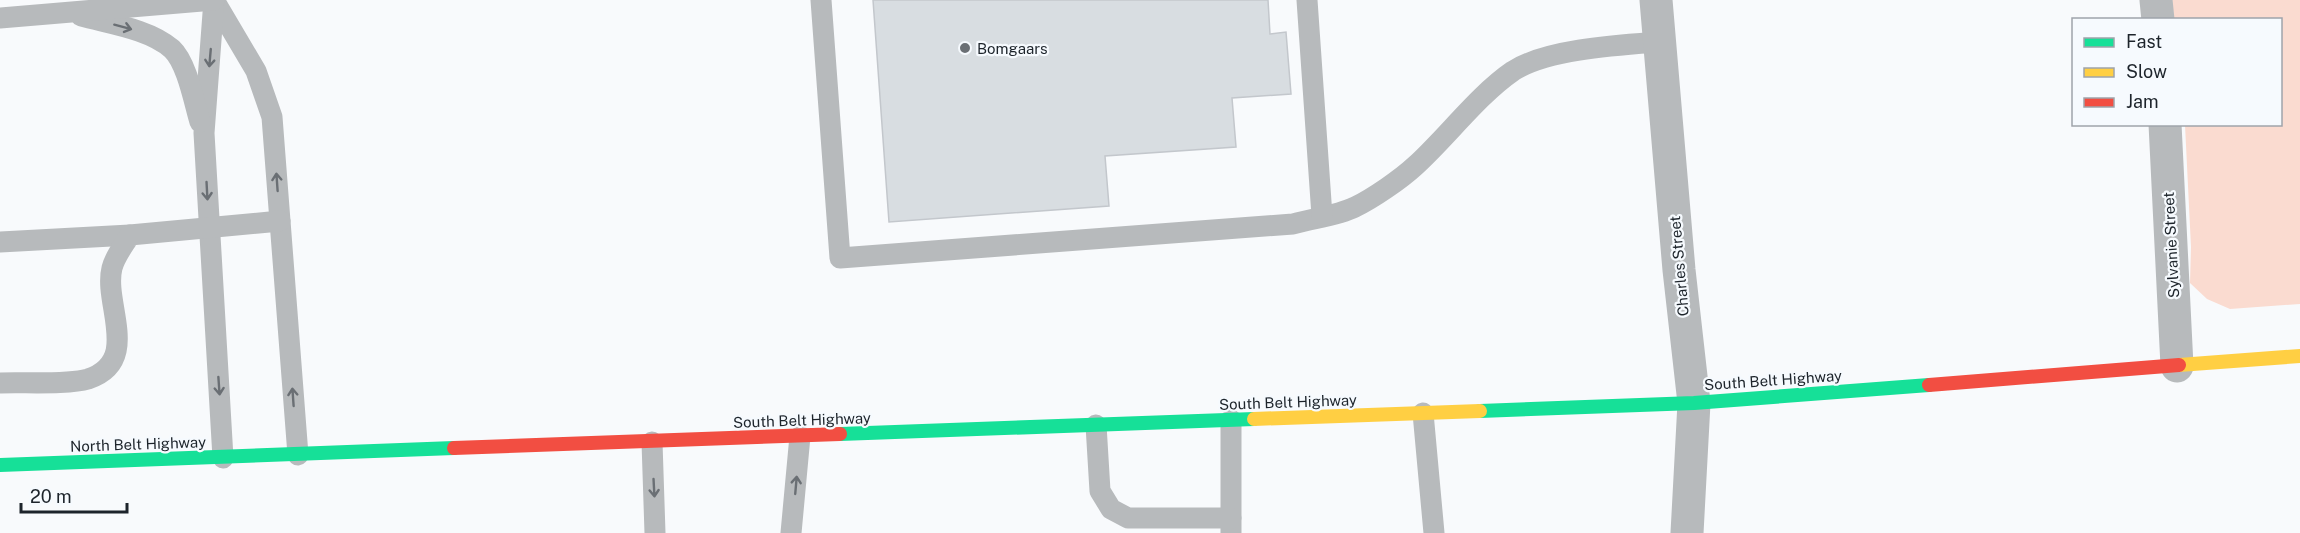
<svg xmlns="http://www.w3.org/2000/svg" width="2300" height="533" viewBox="0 0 2300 533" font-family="'Public Sans',sans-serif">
  <rect width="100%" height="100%" fill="#f8fafc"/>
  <path fill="#fadbd0" d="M2172 0H2300V304L2230 309 2207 299 2190 283 2191 247 2185 125 2280 124V20L2174 19Z"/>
  <path fill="#d8dde1" stroke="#c3c7cc" stroke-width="1.5" d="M873 0H1268L1270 34 1286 32 1291 94 1232 98 1236 147 1105 156 1109 206 889 222Z"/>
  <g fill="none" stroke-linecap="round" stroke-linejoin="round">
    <g stroke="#b7babc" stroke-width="21">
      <path d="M214 0 256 71 272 117 298 455"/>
      <path d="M214 0 204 133 223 458"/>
      <path d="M821 0 840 258 1293 224C1313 218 1337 216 1355 207 1372 199 1401 179 1415 166 1447 137 1478 95 1513 71 1547 49 1620 45 1660 42"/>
      <path d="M1307 0 1322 216"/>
      <path d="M81 16C110 24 149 29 172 49 187 63 194 102 200 122"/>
      <path d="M0 18 214 0"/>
      <path d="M0 242 130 235"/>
      <path d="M0 383C23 382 68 385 88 379 142 361 103 304 112 268 115 256 124 245 130 235L280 221"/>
      <path d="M1423 413 1434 533"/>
      <path d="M1231 420V533"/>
      <path d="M1096 425 1100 491 1111 509 1128 518H1231"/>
      <path d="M652 442 655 533"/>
      <path d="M791 533 800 436"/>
    </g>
    <g stroke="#b7babc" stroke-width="33">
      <path d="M1656 0 1679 270 1694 403 1687 533"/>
      <path d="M2156 0 2158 20"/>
      <path d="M2165 124 2177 366"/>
    </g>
    <g stroke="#16e098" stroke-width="14">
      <path d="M1480 411 1694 403 1929 385"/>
      <path d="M840 434 1254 419"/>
      <path d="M0 465 454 448"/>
    </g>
    <g stroke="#ffcf43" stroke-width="14">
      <path d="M2179 365 2300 356"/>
      <path d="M1254 419 1480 411"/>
    </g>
    <g stroke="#f24e42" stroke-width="14">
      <path d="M1929 385 2179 365"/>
      <path d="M454 448 840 434"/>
    </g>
  </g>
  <defs><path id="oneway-shaft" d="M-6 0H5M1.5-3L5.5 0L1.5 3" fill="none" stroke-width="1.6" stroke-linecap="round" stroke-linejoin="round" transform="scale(1.5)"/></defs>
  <g stroke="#6a6f74">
    <use href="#oneway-shaft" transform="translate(123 27) rotate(15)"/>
    <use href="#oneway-shaft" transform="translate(210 58) rotate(95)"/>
    <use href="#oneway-shaft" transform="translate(277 182) rotate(-94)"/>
    <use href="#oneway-shaft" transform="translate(207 191) rotate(87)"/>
    <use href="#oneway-shaft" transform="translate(219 386) rotate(86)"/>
    <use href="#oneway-shaft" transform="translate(293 397) rotate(-94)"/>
    <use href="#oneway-shaft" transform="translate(796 485) rotate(-85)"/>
    <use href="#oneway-shaft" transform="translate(654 488) rotate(87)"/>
  </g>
  <circle fill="#6a6f74" stroke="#f6fafe" stroke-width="2" cx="965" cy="48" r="6"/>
  <g text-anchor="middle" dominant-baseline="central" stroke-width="4.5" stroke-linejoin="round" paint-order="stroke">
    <g font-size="15" fill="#1d242b" stroke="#f6fafe" text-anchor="start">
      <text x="977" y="48">Bomgaars</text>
    </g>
    <g font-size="15" fill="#1d242b" stroke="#f6fafe">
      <text transform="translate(2171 245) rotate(-93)">Sylvanie Street</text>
      <text transform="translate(1679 266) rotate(-95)">Charles Street</text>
      <text transform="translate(1773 380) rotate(-4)">South Belt Highway</text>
      <text transform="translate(1288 402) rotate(-2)">South Belt Highway</text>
      <text transform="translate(802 420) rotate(-2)">South Belt Highway</text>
      <text transform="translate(138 444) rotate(-2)">North Belt Highway</text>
    </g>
  </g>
  <rect x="2072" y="18" width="210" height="108" fill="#f6fafe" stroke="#9fa4aa" stroke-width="1.5"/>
  <rect x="2084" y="38" width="30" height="9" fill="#16e098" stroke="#9fa4aa" stroke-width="1.5"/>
  <text x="2126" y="48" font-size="18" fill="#1d242b">Fast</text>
  <rect x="2084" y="68" width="30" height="9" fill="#ffcf43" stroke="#9fa4aa" stroke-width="1.5"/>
  <text x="2126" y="78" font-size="18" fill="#1d242b">Slow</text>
  <rect x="2084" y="98" width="30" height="9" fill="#f24e42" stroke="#9fa4aa" stroke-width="1.5"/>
  <text x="2126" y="108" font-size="18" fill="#1d242b">Jam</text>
  <path d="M21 503v9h106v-9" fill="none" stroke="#1d242b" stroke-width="3"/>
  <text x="30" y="503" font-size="18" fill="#1d242b" stroke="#f6fafe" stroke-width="4.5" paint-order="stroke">20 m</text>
</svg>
